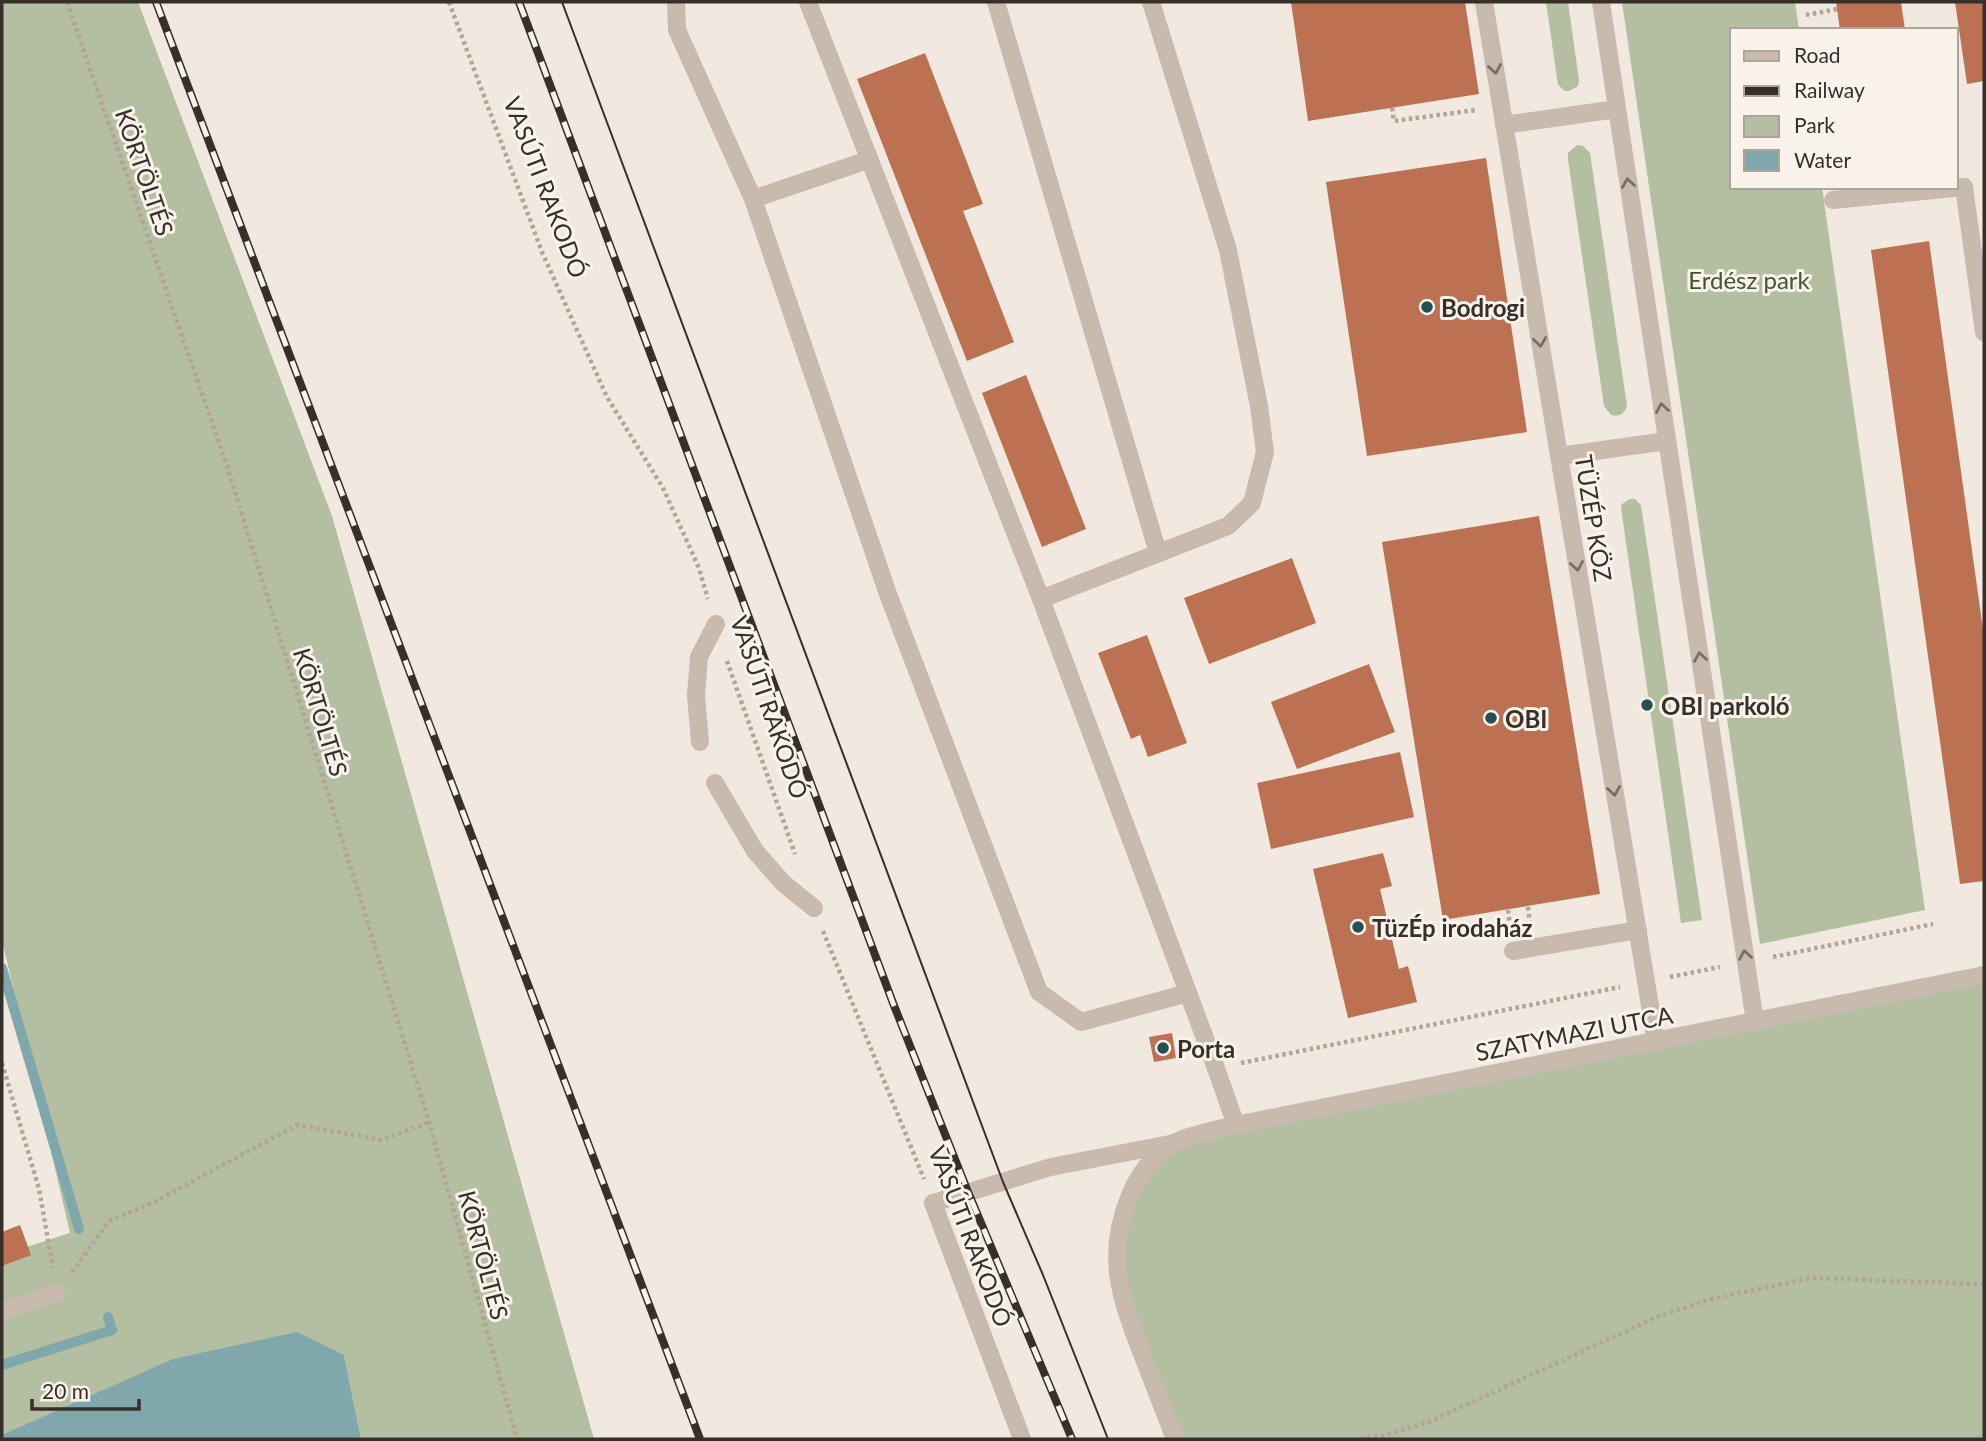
<svg xmlns="http://www.w3.org/2000/svg" width="1986" height="1441" viewBox="0 0 1986 1441" font-family="Lato,sans-serif">
  <rect width="100%" height="100%" fill="#f1e9df"/>
  <g fill="#b3bfa0">
    <path d="M2 2H138L332 516 594 1439H361L344 1355 19 1429 2 1435V1255L70 1233 2 940Z"/>
    <path d="M1546 2H1568L1579 80 1578 86 1569 91H1565L1558 85Z"/>
    <path d="M1622 2H1795L1799 30H1732V187H1822L1925 910 1760 944Z"/>
    <path d="M1577 145 1583 146 1590 153 1627 406C1624 414 1620 417 1611 415L1604 406 1568 160V153Z"/>
    <path d="M1630 499H1635L1641 505 1702 920 1681 923 1621 508 1622 504Z"/>
    <path d="M1984 975V1439H1175L1123 1304 1124 1210 1175 1143Z"/>
  </g>
  <path fill="#80a8ac" d="M297 1332 344 1355 361 1439H2V1435L173 1359Z"/>
  <g fill="none" stroke-linecap="round" stroke-linejoin="round">
    <g stroke="#80a8ac" stroke-width="10">
      <path d="M2 968 79 1229"/>
      <path d="M2 1365 112 1330 108 1317"/>
    </g>
  </g>
  <g fill="#bc7152">
    <path d="M1291 2H1465L1479 94 1308 121Z"/>
    <path d="M1836 2H1901L1905 30H1840Z"/>
    <path d="M1955 2H1984V81L1967 84Z"/>
    <path d="M925 53 983 204 963 211 1014 342 967 361 857 79Z"/>
    <path d="M1486 158 1527 432 1367 456 1326 182Z"/>
    <path d="M1929 241 1984 637V881L1960 884 1871 250Z"/>
    <path d="M1026 375 1086 529 1042 547 982 393Z"/>
    <path d="M1539 516 1600 894 1443 920 1382 542Z"/>
    <path d="M1292 558 1316 623 1209 664 1184 598Z"/>
    <path d="M1147 635 1187 743 1148 757 1140 735 1131 739 1098 653Z"/>
    <path d="M1369 664 1395 732 1297 769 1271 702Z"/>
    <path d="M1400 752 1414 817 1271 849 1257 783Z"/>
    <path d="M1383 853 1392 886 1380 889 1399 969 1408 966 1417 1002 1348 1018 1313 869Z"/>
    <path d="M1172 1033 1176 1058 1154 1062 1149 1037Z"/>
    <path d="M20 1225 31 1255 2 1266V1232Z"/>
  </g>
  <g fill="none" stroke-linecap="round" stroke-linejoin="round">
    <g stroke="#b4a496" stroke-width="4.5" stroke-dasharray="3.5 3.5" stroke-linecap="butt">
      <path d="M67 2 229 472 429 1122 517 1439"/>
      <path d="M449 2 542 252 607 397 663 488 699 568 708 599"/>
      <path d="M1806 15 1837 9"/>
      <path d="M1392 108 1394 121 1476 110"/>
      <path d="M727 661 795 854"/>
      <path d="M1528 907 1530 923"/>
      <path d="M1508 910 1510 926"/>
      <path d="M823 931 924 1179"/>
      <path d="M1773 957 1933 924"/>
      <path d="M1670 977 1720 967"/>
      <path d="M2 1063 39 1189 53 1268"/>
      <path d="M1241 1063 1620 987"/>
      <path d="M72 1272 109 1221 154 1202 297 1125 382 1140 429 1122"/>
      <path d="M1360 1439 1381 1436 1431 1421 1659 1316 1710 1299 1812 1278 1984 1284"/>
    </g>
    <g stroke="#c8baac" stroke-width="18">
      <path d="M676 2 677 30 753 199 888 594 1039 992 1081 1022 1188 993"/>
      <path d="M808 2 1041 599 1212 1057 1236 1125"/>
      <path d="M996 2 1158 553"/>
      <path d="M1601 2 1755 1022"/>
      <path d="M1504 125 1617 109"/>
      <path d="M753 199 868 160"/>
      <path d="M1833 200 1964 187"/>
      <path d="M1559 456 1667 441"/>
      <path d="M1041 599 1228 526 1252 503 1265 452 1259 406 1228 250 1151 2"/>
      <path d="M700 742 696 695 699 657 716 624"/>
      <path d="M715 783 755 851 783 883 814 908"/>
      <path d="M1513 951 1638 930"/>
      <path d="M1022 1439 933 1203 1051 1167 1175 1143"/>
    </g>
    <g stroke="#c8baac" stroke-width="18">
      <path d="M1484 2 1656 1042"/>
      <path d="M1964 187 1984 332"/>
      <path d="M2 1311 57 1293"/>
      <path d="M1175 1439C1164 1411 1153 1383 1142 1354 1120 1297 1105 1255 1130 1195 1139 1174 1154 1154 1174 1143 1192 1134 1216 1130 1236 1125L1984 975"/>
    </g>
    <path stroke="#372f2a" stroke-width="2" d="M562 2 1003 1182 1043 1275 1108 1439"/>
    <defs>
      <g id="rail">
        <path d="M156 2 700 1439"/>
        <path d="M519 2 893 1003 968 1192 1072 1439"/>
      </g>
    </defs>
    <use href="#rail" stroke="#372f2a" stroke-width="8"/>
    <use href="#rail" stroke="#f9f3eb" stroke-width="5" stroke-dasharray="16" stroke-linecap="butt"/>
  </g>
  <defs><path id="oneway-chevron" d="M-2-3.5L2.5 0L-2 3.5" fill="none" stroke-width="1.6" stroke-linecap="round" stroke-linejoin="round" transform="scale(1.75)"/></defs>
  <g stroke="#786e64">
    <use href="#oneway-chevron" transform="translate(1495 69) rotate(81)"/>
    <use href="#oneway-chevron" transform="translate(1628 183) rotate(-99)"/>
    <use href="#oneway-chevron" transform="translate(1540 342) rotate(81)"/>
    <use href="#oneway-chevron" transform="translate(1662 408) rotate(-99)"/>
    <use href="#oneway-chevron" transform="translate(1577 566) rotate(81)"/>
    <use href="#oneway-chevron" transform="translate(1700 657) rotate(-99)"/>
    <use href="#oneway-chevron" transform="translate(1614 791) rotate(81)"/>
    <use href="#oneway-chevron" transform="translate(1745 955) rotate(-99)"/>
  </g>
  <g fill="#234f55" stroke="#f9f3eb" stroke-width="2.5">
    <circle cx="1427" cy="307" r="7"/>
    <circle cx="1647" cy="705" r="7"/>
    <circle cx="1491" cy="718" r="7"/>
    <circle cx="1358" cy="927" r="7"/>
    <circle cx="1163" cy="1048" r="7"/>
  </g>
  <g text-anchor="middle" dominant-baseline="central" stroke-width="6" stroke-linejoin="round" paint-order="stroke">
    <g font-size="24" fill="#372f2a" stroke="#f9f3eb">
      <text transform="translate(145 172) rotate(71)">KÖRTÖLTÉS</text>
      <text transform="translate(546 187) rotate(69)">VASÚTI RAKODÓ</text>
      <text transform="translate(1594 518) rotate(81)">TÜZÉP KÖZ</text>
      <text transform="translate(770 707) rotate(71)">VASÚTI RAKODÓ</text>
      <text transform="translate(321 712) rotate(73)">KÖRTÖLTÉS</text>
      <text transform="translate(1574 1033) rotate(-11)">SZATYMAZI UTCA</text>
      <text transform="translate(971 1236) rotate(69)">VASÚTI RAKODÓ</text>
      <text transform="translate(484 1255) rotate(75)">KÖRTÖLTÉS</text>
    </g>
    <g font-size="24" fill="#455330" stroke="#f9f3eb">
      <text x="1749" y="279">Erdész park</text>
    </g>
    <g font-size="24" font-weight="bold" fill="#372f2a" stroke="#f9f3eb" text-anchor="start">
      <text x="1441" y="307">Bodrogi</text>
      <text x="1661" y="705">OBI parkoló</text>
      <text x="1505" y="718">OBI</text>
      <text x="1372" y="927">TüzÉp irodaház</text>
      <text x="1177" y="1048">Porta</text>
    </g>
  </g>
  <rect width="1986" height="1441" fill="none" stroke="#372f2a" stroke-width="7"/>
  <rect x="1730" y="28" width="228" height="161" fill="#f9f3eb" stroke="#aba59e" stroke-width="2"/>
  <rect x="1744" y="51" width="35" height="10" fill="#c8baac" stroke="#aba59e" stroke-width="2"/>
  <text x="1794" y="63" font-size="21" fill="#372f2a">Road</text>
  <rect x="1744" y="86" width="35" height="10" fill="#372f2a" stroke="#aba59e" stroke-width="2"/>
  <text x="1794" y="98" font-size="21" fill="#372f2a">Railway</text>
  <rect x="1744" y="116" width="35" height="21" fill="#b3bfa0" stroke="#aba59e" stroke-width="2"/>
  <text x="1794" y="133" font-size="21" fill="#372f2a">Park</text>
  <rect x="1744" y="150" width="35" height="21" fill="#80a8ac" stroke="#aba59e" stroke-width="2"/>
  <text x="1794" y="168" font-size="21" fill="#372f2a">Water</text>
  <path d="M32 1399v10h107v-10" fill="none" stroke="#372f2a" stroke-width="3.5"/>
  <text x="42" y="1399" font-size="21" fill="#372f2a" stroke="#f9f3eb" stroke-width="5" paint-order="stroke">20 m</text>
</svg>
